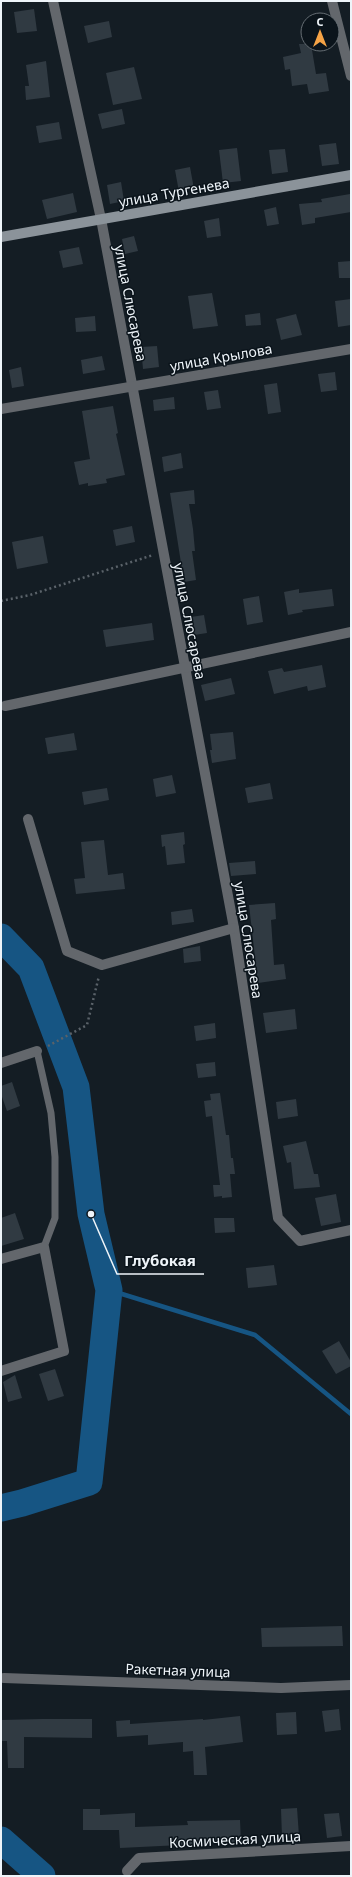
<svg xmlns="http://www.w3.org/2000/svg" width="352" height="1877" viewBox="0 0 352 1877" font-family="'Noto Sans',sans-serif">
  <rect width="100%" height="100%" fill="#141d24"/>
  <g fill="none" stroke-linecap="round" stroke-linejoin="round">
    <path stroke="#165583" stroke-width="4.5" d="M109 1290 255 1335 351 1414"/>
    <g stroke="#165583" stroke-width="27">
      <path d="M1 937 31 968 76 1087 91 1214 109 1290 89 1482 22 1503 1 1508"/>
      <path d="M1 1840 42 1876"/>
    </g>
  </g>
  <g fill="#303a42">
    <path d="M34 9 37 31 17 33 14 12Z"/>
    <path d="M109 21 112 37 88 43 84 26Z"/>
    <path d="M299 44H311L316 74 326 73 329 91 309 94 307 84 292 86 290 69 285 70 283 57 301 53Z"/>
    <path d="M46 61 50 97 26 100 25 86H29L26 65Z"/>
    <path d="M134 67 142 99 113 105 106 73Z"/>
    <path d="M122 109 125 124 102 129 98 114Z"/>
    <path d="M59 122 62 139 39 143 36 126Z"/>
    <path d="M336 143 339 164 322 166 319 145Z"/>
    <path d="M237 148 241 181 223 183 219 150Z"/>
    <path d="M285 149 288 172 272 174 269 150Z"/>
    <path d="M190 167 194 189 179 192 175 170Z"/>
    <path d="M121 182 124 201 110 204 107 185Z"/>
    <path d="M73 193 77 212 47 219 42 200Z"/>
    <path d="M350 194 351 212 315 218V223L302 225 299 204 322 202 321 199Z"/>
    <path d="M276 207 279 224 267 226 264 210Z"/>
    <path d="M219 218 221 236 207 238 204 221Z"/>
    <path d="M134 236 138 251 125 254 122 239Z"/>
    <path d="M79 247 83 264 63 268 59 251Z"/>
    <path d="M351 261V278H339L338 262Z"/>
    <path d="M212 293 218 326 193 329 188 296Z"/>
    <path d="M351 299V325L338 327 335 301Z"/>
    <path d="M260 313 261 325 246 326 245 315Z"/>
    <path d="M296 314 302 335 281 340 276 319Z"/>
    <path d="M95 316 96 331 76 332 75 318Z"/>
    <path d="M157 346 159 367 143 369 141 347Z"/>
    <path d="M102 356 105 370 83 374 81 360Z"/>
    <path d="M21 367 24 386 12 388 9 370Z"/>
    <path d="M335 372 337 390 321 392 318 374Z"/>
    <path d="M277 383 281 412 268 414 264 385Z"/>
    <path d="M218 390 221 408 207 410 204 392Z"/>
    <path d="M174 397 175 409 154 411 153 400Z"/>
    <path d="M113 406 118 433 116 434 125 475 106 479 107 483 88 486V483L79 485 74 462 90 459 82 411Z"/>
    <path d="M181 453 183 468 164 472 162 457Z"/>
    <path d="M194 490 195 504H189L193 529 195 551H192L196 580 184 582 170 493Z"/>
    <path d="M132 526 135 542 116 546 113 530Z"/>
    <path d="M43 536 48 563 17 569 12 542Z"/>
    <path d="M299 589V593L332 589 334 606 302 610 303 612 288 615 284 592Z"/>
    <path d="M259 596 263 622 247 625 243 599Z"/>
    <path d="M204 615 207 633 194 635 191 617Z"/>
    <path d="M152 623 154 640 106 647 103 630Z"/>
    <path d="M322 665 326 687 308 691 307 686 274 694 268 671 282 668 284 672Z"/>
    <path d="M231 678 235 694 205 701 201 685Z"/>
    <path d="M233 732 236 759 212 763 210 750H212L210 734Z"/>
    <path d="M74 733 77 750 48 754 45 738Z"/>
    <path d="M172 775 176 793 156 797 153 779Z"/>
    <path d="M270 783 273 799 248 803 245 788Z"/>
    <path d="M107 788 109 800 84 805 82 792Z"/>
    <path d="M184 832 185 844 183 845 185 863 167 865 165 846 162 847 161 835Z"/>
    <path d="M104 840 108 875 123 873 125 889 76 894 74 879 85 878 81 842Z"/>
    <path d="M255 861 256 874 231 876 229 863Z"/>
    <path d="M275 903 276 919 271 920 274 965 284 964 286 979 258 983 249 905Z"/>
    <path d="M192 909 194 922 172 925 171 912Z"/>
    <path d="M200 946 201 961 184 963 183 949Z"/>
    <path d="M295 1009 297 1029 266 1033 263 1013Z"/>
    <path d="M215 1023 216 1038 196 1041 194 1026Z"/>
    <path d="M215 1062 216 1076 198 1078 196 1064Z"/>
    <path d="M12 1082 20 1106 7 1111 1 1094V1086Z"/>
    <path d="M220 1093 226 1135H229L231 1158H233L235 1174H230L232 1197 222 1198V1196L214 1197 213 1185H220L212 1116 206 1117 204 1101 211 1100 210 1094Z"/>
    <path d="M296 1099 298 1116 278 1119 276 1102Z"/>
    <path d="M306 1141 314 1174H318L320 1187 294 1189 291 1162 287 1163 283 1146Z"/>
    <path d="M336 1194 341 1222 321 1226 315 1198Z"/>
    <path d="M15 1213 24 1239 1 1246V1218Z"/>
    <path d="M214 1218H234L235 1232 215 1233Z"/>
    <path d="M274 1265 277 1285 248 1288 246 1268Z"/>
    <path d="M339 1341 351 1362V1366L336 1374 322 1351Z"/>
    <path d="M55 1369 64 1396 48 1401 39 1374Z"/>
    <path d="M15 1375 22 1398 8 1402 3 1382Z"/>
    <path d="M342 1626 343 1646 262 1647 261 1628Z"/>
    <path d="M339 1709 341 1730 325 1732 322 1711Z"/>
    <path d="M296 1712 297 1734 277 1735 276 1713Z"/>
    <path d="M240 1716 243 1742 205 1747 207 1775H194L193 1751 183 1752V1742L148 1745V1735L117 1737 116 1721 130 1720V1724L203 1719V1720Z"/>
    <path d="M42 1719H92V1738L24 1737V1768H8L7 1741H1V1720Z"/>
    <path d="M297 1808 299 1836 282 1837 281 1809Z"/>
    <path d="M83 1809H100V1815L135 1813V1827L188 1825 187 1821 240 1820 241 1842 120 1848 119 1830H83Z"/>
    <path d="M339 1813 342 1836 327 1838 324 1814Z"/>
  </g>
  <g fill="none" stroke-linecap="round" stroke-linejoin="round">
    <g stroke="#5a6269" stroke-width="2.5" stroke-dasharray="2 3" stroke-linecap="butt">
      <path d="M1 601 30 595 153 555"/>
      <path d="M48 1046 87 1025 99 976"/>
    </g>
    <path stroke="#63676c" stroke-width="7" d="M37 1051 51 1113 55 1157V1218L44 1247"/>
    <g stroke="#63676c" stroke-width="10">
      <path d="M53 1 101 219 234 928 278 1218 300 1241 351 1230"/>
      <path d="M332 1 351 76"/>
      <path d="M1 409 351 349"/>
      <path d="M5 706 351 632"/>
      <path d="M28 819 67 951 102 965 234 928"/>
      <path d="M1 1063 37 1051"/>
      <path d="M1 1259 44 1247 64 1351 1 1371"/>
      <path d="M4 1678 281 1688 351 1685"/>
      <path d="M127 1871 139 1858 351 1846"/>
    </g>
    <path stroke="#8b939a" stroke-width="10" d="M1 237 351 175"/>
  </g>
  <g text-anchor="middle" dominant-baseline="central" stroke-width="3" stroke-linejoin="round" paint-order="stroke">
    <g font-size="14" fill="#eef4f9" stroke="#0b141b">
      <text transform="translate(174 192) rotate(-10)">улица Тургенева</text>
      <text transform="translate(131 303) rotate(79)">улица Слюсарева</text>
      <text transform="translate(221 357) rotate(-10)">улица Крылова</text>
      <text transform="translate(190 621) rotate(79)">улица Слюсарева</text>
      <text transform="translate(249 940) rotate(81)">улица Слюсарева</text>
      <text transform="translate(178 1670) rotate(2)">Ракетная улица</text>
      <text transform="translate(235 1839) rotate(-3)">Космическая улица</text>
    </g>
  </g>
  <path fill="none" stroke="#eef4f9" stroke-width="1.5" d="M91 1214L117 1274H204"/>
  <circle fill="#eef4f9" stroke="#0b141b" stroke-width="1.5" cx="91" cy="1214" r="4"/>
  <g font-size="15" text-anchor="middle" font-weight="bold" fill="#eef4f9" stroke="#0b141b" stroke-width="3" stroke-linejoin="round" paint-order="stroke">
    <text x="160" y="1266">Глубокая</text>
  </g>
  <rect width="352" height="1877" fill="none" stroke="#eef4f9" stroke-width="4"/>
  <g transform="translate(320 32)"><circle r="19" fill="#0b141b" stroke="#666e74"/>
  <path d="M0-3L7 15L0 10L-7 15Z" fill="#f5a346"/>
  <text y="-6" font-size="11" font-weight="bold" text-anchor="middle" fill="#eef4f9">С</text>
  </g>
</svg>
